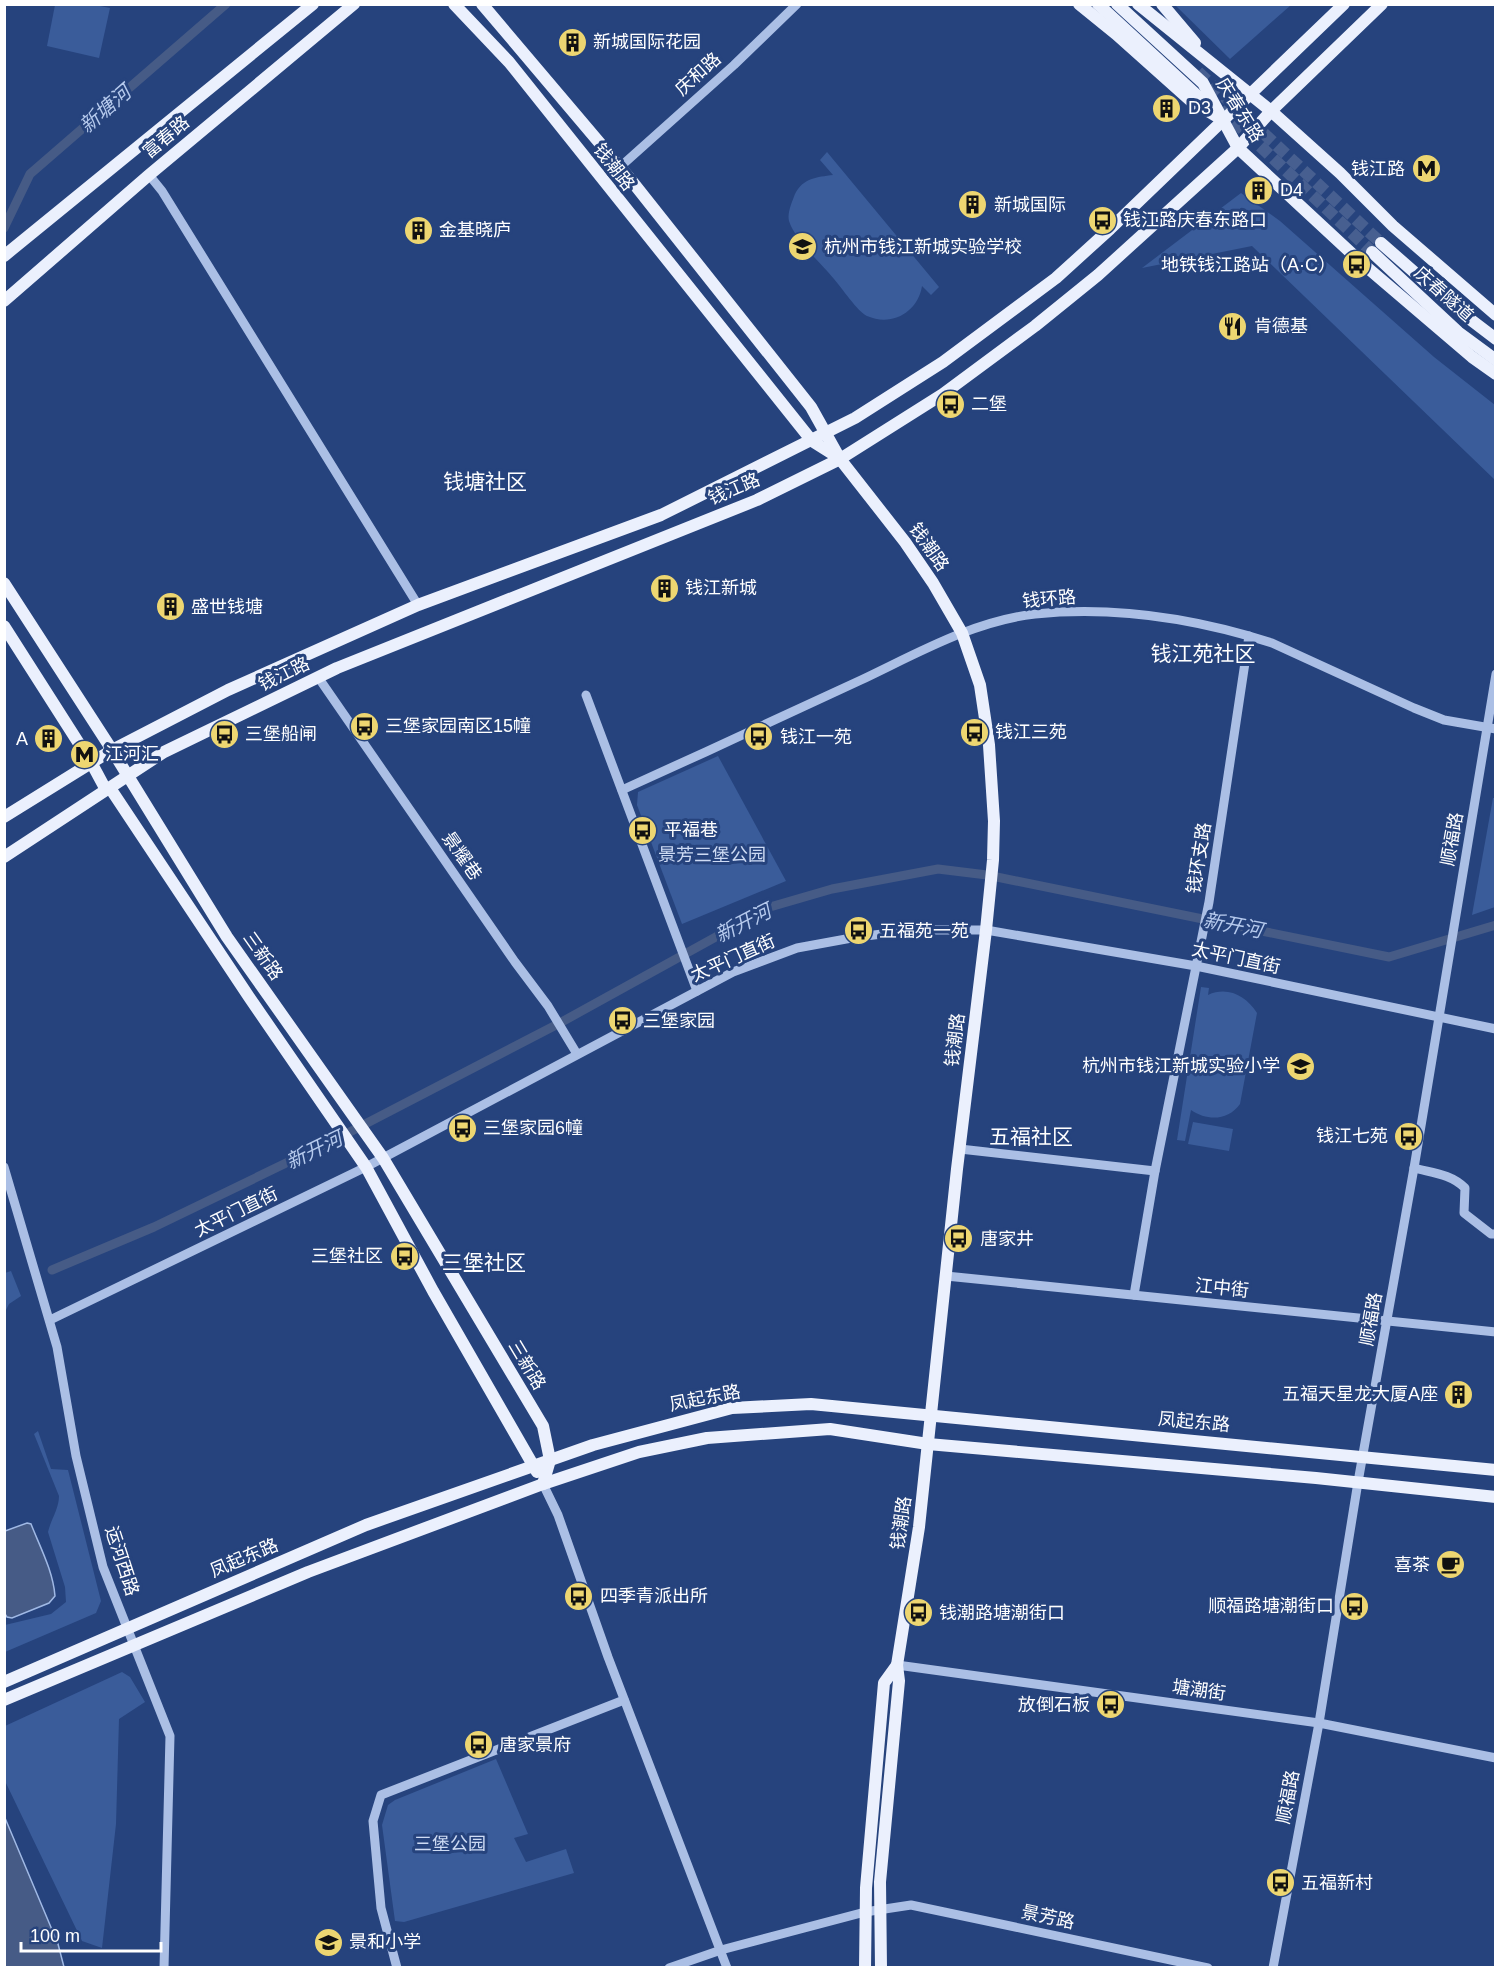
<svg xmlns="http://www.w3.org/2000/svg" width="1500" height="1972" viewBox="0 0 1500 1972" font-family="Helvetica,'Noto Sans SC',sans-serif">
  <rect width="100%" height="100%" fill="#26437d"/>
  <g fill="#3a5c9a">
    <path d="M55 5H95L110 8 99 58 47 46Z"/>
    <path d="M1175 5H1291L1230 59Z"/>
    <path d="M827 152 939 287 931 295 922 286C918 312 892 327 867 316 858 312 841 287 834 279 821 263 795 240 789 221 787 213 792 202 795 194 803 178 817 177 833 175L820 160Z"/>
    <path d="M1241 193 1280 221 1434 357 1495 405V480L1252 246 1142 268Z"/>
    <path d="M718 756 786 881 682 924 637 805 638 792Z"/>
    <path d="M1493 798H1496L1495 907 1472 915Z"/>
    <path d="M1201 987 1209 988 1208 995C1228 986 1246 996 1257 1013L1240 1104C1228 1121 1207 1121 1191 1110L1185 1141 1177 1140Z"/>
    <path d="M1193 1122 1233 1129 1229 1151 1188 1144Z"/>
    <path d="M11 1271 21 1296 9 1304 5 1312V1273Z"/>
    <path d="M38 1431 51 1469 68 1470 101 1601 96 1613 5 1652V1625L51 1614 66 1602 65 1587 48 1532C51 1519 59 1509 59 1496L34 1434Z"/>
    <path d="M122 1672 130 1677 145 1702 119 1719 116 1824 102 1948 82 1941 5 1781V1726Z"/>
    <path d="M496 1759 528 1834 514 1838 526 1862 566 1849 574 1873 404 1922 395 1921 382 1825 388 1805 395 1800Z"/>
  </g>
  <g fill="#465b86" stroke="#a0b9e5" stroke-width="1.5">
    <path d="M27 1523 31 1524C40 1547 53 1571 55 1596L49 1603 12 1618 7 1617 5 1614V1531Z"/>
    <path d="M5 1818 58 1944 64 1967H5Z"/>
  </g>
  <g fill="none" stroke-linecap="round" stroke-linejoin="round">
    <g stroke="#465b86" stroke-width="9">
      <path d="M4 228 30 174 226 4"/>
      <path d="M52 1270 154 1227 342 1136 558 1024 770 907 832 889 938 869 987 875 1389 957 1496 925"/>
    </g>
    <g stroke="#475f90" stroke-width="12" stroke-dasharray="12 6" stroke-linecap="butt">
      <path d="M1198 72 1381 243"/>
      <path d="M1221 109 1372 252"/>
    </g>
    <g stroke="#abbfe5" stroke-width="9">
      <path d="M620 167 734 65 797 4"/>
      <path d="M149 175 162 191 418 605"/>
      <path d="M318 677 515 962 548 1006 577 1054"/>
      <path d="M586 695 697 991"/>
      <path d="M622 790C702 754 781 717 861 680 916 654 973 621 1035 614 1114 606 1197 619 1272 643L1414 708 1444 720 1496 729"/>
      <path d="M960 1149 1155 1171"/>
      <path d="M4 1167 57 1347 76 1456 103 1567 170 1736 164 1968"/>
      <path d="M1414 1168C1433 1173 1451 1174 1465 1188L1464 1213 1491 1234H1496"/>
      <path d="M946 1276 1496 1332"/>
      <path d="M1134 1295 1155 1171 1209 902 1249 636"/>
      <path d="M50 1320 366 1167 733 972 797 948 857 937 916 930H986L1196 966 1496 1029"/>
      <path d="M543 1484 558 1515 608 1657 727 1968"/>
      <path d="M897 1665 1319 1723 1496 1758"/>
      <path d="M397 1968 381 1908 373 1821 381 1795 624 1700"/>
      <path d="M669 1968 721 1950 865 1912 911 1905 1208 1968"/>
      <path d="M1273 1968 1319 1723 1358 1482 1414 1168 1496 674"/>
    </g>
    <g stroke="#ebf0fd" stroke-width="12">
      <path d="M454 4 509 62 812 441 839 458"/>
      <path d="M482 4 631 180 811 407 840 459 905 542 933 583 962 633 980 685 989 745 994 821 993 860 986 930 957 1169 919 1527 897 1665 899 1681 880 1882 881 1968"/>
      <path d="M1079 4 1116 34 1191 101 1223 120"/>
      <path d="M1098 4 1203 101"/>
      <path d="M1117 4 1203 83 1238 148 1363 264 1472 357 1496 374"/>
      <path d="M1138 4 1271 111 1340 173 1393 226 1496 315"/>
      <path d="M1162 4 1195 43"/>
      <path d="M1381 243 1454 307 1496 339"/>
      <path d="M1372 252 1458 332 1496 360"/>
      <path d="M4 256 313 4"/>
      <path d="M4 301 149 175 354 4"/>
      <path d="M4 583 112 750 227 937 383 1158 543 1426 550 1460 543 1484"/>
      <path d="M4 626 92 764 106 790"/>
      <path d="M110 788 249 997 366 1167 433 1291 537 1472"/>
      <path d="M4 817 112 750 228 690 418 605 661 515 855 418 943 362 1056 278 1110 229 1344 4"/>
      <path d="M4 857 164 752 337 668 757 500 840 459 943 394 1035 326 1098 275 1238 148 1271 111 1382 4"/>
      <path d="M4 1682 366 1525 593 1445 732 1408 811 1404 1496 1470"/>
      <path d="M4 1700 308 1572 543 1484 639 1452 707 1438 830 1429 928 1444 1316 1478 1496 1497"/>
      <path d="M865 1968 866 1888 884 1683 897 1665"/>
    </g>
  </g>
  <defs>
    <symbol id="building-disc" viewBox="-11 -11 22 22"><circle r="9.5" fill="#edd671" stroke="#26437d"/><path d="M-4-6H4V6H1V3H-1V6H-4ZM-2.5-4.3h1.7v1.8h-1.7ZM.8-4.3h1.7v1.8H.8ZM-2.5-1h1.7V.8h-1.7ZM.8-1h1.7V.8H.8Z" fill="#111"/></symbol>
    <symbol id="metro-disc" viewBox="-11 -11 22 22"><circle r="9.5" fill="#edd671" stroke="#26437d"/><path d="M-5.5 5V-5H-3L0 0L3-5H5.5V5H3V-.5L0 4L-3-.5V5Z" fill="#111"/></symbol>
    <symbol id="bus-disc" viewBox="-11 -11 22 22"><circle r="9.5" fill="#edd671" stroke="#26437d"/><path d="M-5-6H5V4H4V6H2V4H-2V6H-4V4H-5ZM-3.5-4V0h7V-4ZM-3.5 1.2v1.5H-2V1.2ZM2 1.2v1.5H3.5V1.2Z" fill="#111"/></symbol>
    <symbol id="school-disc" viewBox="-11 -11 22 22"><circle r="9.5" fill="#edd671" stroke="#26437d"/><path d="M0-5L7-2L0 1L-7-2ZM-4 1L0 2.5L4 1V4Q0 6-4 4Z" fill="#111"/></symbol>
    <symbol id="restaurant-disc" viewBox="-11 -11 22 22"><circle r="9.5" fill="#edd671" stroke="#26437d"/><path d="M-5-6h1v4h1v-4h1v4h1v-4h1v5L-1.5 .5V6h-2V.5L-5-1ZM5-6V6H3V1.5H1.5Q1.5-4 5-6Z" fill="#111"/></symbol>
    <symbol id="cafe-disc" viewBox="-11 -11 22 22"><circle r="9.5" fill="#edd671" stroke="#26437d"/><path d="M-5.5-4.5H6V0H3Q3 3.5 0 3.5H-2.5Q-5.5 3.5-5.5 0ZM3-3.2v2h1.7v-2ZM-6 4.5H4V6H-6Z" fill="#111"/></symbol>
  </defs>
  <g fill-rule="evenodd">
    <use href="#building-disc" x="556" y="26" width="33" height="33"/>
    <use href="#building-disc" x="1150" y="92" width="33" height="33"/>
    <use href="#metro-disc" x="1410" y="152" width="33" height="33"/>
    <use href="#building-disc" x="1242" y="174" width="33" height="33"/>
    <use href="#building-disc" x="956" y="188" width="33" height="33"/>
    <use href="#bus-disc" x="1086" y="204" width="33" height="33"/>
    <use href="#building-disc" x="402" y="214" width="33" height="33"/>
    <use href="#school-disc" x="786" y="230" width="33" height="33"/>
    <use href="#bus-disc" x="1340" y="248" width="33" height="33"/>
    <use href="#restaurant-disc" x="1216" y="310" width="33" height="33"/>
    <use href="#bus-disc" x="934" y="388" width="33" height="33"/>
    <use href="#building-disc" x="648" y="572" width="33" height="33"/>
    <use href="#building-disc" x="154" y="590" width="33" height="33"/>
    <use href="#bus-disc" x="348" y="710" width="33" height="33"/>
    <use href="#bus-disc" x="958" y="716" width="33" height="33"/>
    <use href="#bus-disc" x="208" y="718" width="33" height="33"/>
    <use href="#bus-disc" x="742" y="720" width="33" height="33"/>
    <use href="#building-disc" x="32" y="722" width="33" height="33"/>
    <use href="#metro-disc" x="68" y="738" width="33" height="33"/>
    <use href="#bus-disc" x="626" y="814" width="33" height="33"/>
    <use href="#bus-disc" x="842" y="914" width="33" height="33"/>
    <use href="#bus-disc" x="606" y="1004" width="33" height="33"/>
    <use href="#school-disc" x="1284" y="1050" width="33" height="33"/>
    <use href="#bus-disc" x="446" y="1112" width="33" height="33"/>
    <use href="#bus-disc" x="1392" y="1120" width="33" height="33"/>
    <use href="#bus-disc" x="942" y="1222" width="33" height="33"/>
    <use href="#bus-disc" x="388" y="1240" width="33" height="33"/>
    <use href="#building-disc" x="1442" y="1378" width="33" height="33"/>
    <use href="#cafe-disc" x="1434" y="1548" width="33" height="33"/>
    <use href="#bus-disc" x="562" y="1580" width="33" height="33"/>
    <use href="#bus-disc" x="1338" y="1590" width="33" height="33"/>
    <use href="#bus-disc" x="902" y="1596" width="33" height="33"/>
    <use href="#bus-disc" x="1094" y="1688" width="33" height="33"/>
    <use href="#bus-disc" x="462" y="1728" width="33" height="33"/>
    <use href="#bus-disc" x="1264" y="1866" width="33" height="33"/>
    <use href="#school-disc" x="312" y="1926" width="33" height="33"/>
  </g>
  <g text-anchor="middle" dominant-baseline="central" stroke-width="6" stroke-linejoin="round" paint-order="stroke">
    <g font-size="18" fill="#fff" stroke="#26437d" text-anchor="start">
      <text x="593" y="42">新城国际花园</text>
      <text x="1188" y="108">D3</text>
      <text x="1405" y="169" text-anchor="end">钱江路</text>
      <text x="1280" y="190">D4</text>
      <text x="994" y="205">新城国际</text>
      <text x="1123" y="220">钱江路庆春东路口</text>
      <text x="439" y="230">金基晓庐</text>
      <text x="824" y="247">杭州市钱江新城实验学校</text>
      <text x="1336" y="265" text-anchor="end">地铁钱江路站（A·C）</text>
      <text x="1254" y="326">肯德基</text>
      <text x="971" y="404">二堡</text>
      <text x="685" y="588">钱江新城</text>
      <text x="191" y="607">盛世钱塘</text>
      <text x="385" y="726">三堡家园南区15幢</text>
      <text x="995" y="732">钱江三苑</text>
      <text x="245" y="734">三堡船闸</text>
      <text x="780" y="737">钱江一苑</text>
      <text x="28" y="739" text-anchor="end">A</text>
      <text x="105" y="754">江河汇</text>
      <text x="664" y="830">平福巷</text>
      <text x="879" y="931">五福苑一苑</text>
      <text x="643" y="1021">三堡家园</text>
      <text x="1280" y="1066" text-anchor="end">杭州市钱江新城实验小学</text>
      <text x="483" y="1128">三堡家园6幢</text>
      <text x="1388" y="1136" text-anchor="end">钱江七苑</text>
      <text x="980" y="1239">唐家井</text>
      <text x="383" y="1256" text-anchor="end">三堡社区</text>
      <text x="1438" y="1394" text-anchor="end">五福天星龙大厦A座</text>
      <text x="1430" y="1565" text-anchor="end">喜茶</text>
      <text x="600" y="1596">四季青派出所</text>
      <text x="1334" y="1606" text-anchor="end">顺福路塘潮街口</text>
      <text x="939" y="1613">钱潮路塘潮街口</text>
      <text x="1090" y="1705" text-anchor="end">放倒石板</text>
      <text x="499" y="1745">唐家景府</text>
      <text x="1301" y="1883">五福新村</text>
      <text x="349" y="1942">景和小学</text>
    </g>
    <g font-size="18" fill="#fff" stroke="#26437d">
      <text transform="translate(698 74) rotate(-42)">庆和路</text>
      <text transform="translate(1240 110) rotate(58)">庆春东路</text>
      <text transform="translate(166 137) rotate(-40)">富春路</text>
      <text transform="translate(614 167) rotate(52)">钱潮路</text>
      <text transform="translate(1444 294) rotate(42)">庆春隧道</text>
      <text transform="translate(734 489) rotate(-23)">钱江路</text>
      <text transform="translate(929 547) rotate(55)">钱潮路</text>
      <text transform="translate(1049 599) rotate(-5)">钱环路</text>
      <text transform="translate(284 674) rotate(-26)">钱江路</text>
      <text transform="translate(1452 839) rotate(-80)">顺福路</text>
      <text transform="translate(462 856) rotate(55)">景耀巷</text>
      <text transform="translate(1199 858) rotate(-81)">钱环支路</text>
      <text transform="translate(263 956) rotate(55)">三新路</text>
      <text transform="translate(733 958) rotate(-24)">太平门直街</text>
      <text transform="translate(1236 958) rotate(12)">太平门直街</text>
      <text transform="translate(955 1040) rotate(-83)">钱潮路</text>
      <text transform="translate(236 1212) rotate(-26)">太平门直街</text>
      <text transform="translate(1222 1288) rotate(6)">江中街</text>
      <text transform="translate(1371 1319) rotate(-80)">顺福路</text>
      <text transform="translate(527 1365) rotate(59)">三新路</text>
      <text transform="translate(705 1398) rotate(-11)">凤起东路</text>
      <text transform="translate(1194 1422) rotate(5)">凤起东路</text>
      <text transform="translate(901 1523) rotate(-82)">钱潮路</text>
      <text transform="translate(244 1558) rotate(-23)">凤起东路</text>
      <text transform="translate(122 1561) rotate(72)">运河西路</text>
      <text transform="translate(1199 1690) rotate(8)">塘潮街</text>
      <text transform="translate(1288 1797) rotate(-79)">顺福路</text>
      <text transform="translate(1048 1917) rotate(12)">景芳路</text>
    </g>
    <g font-size="18" fill="#cedbf4" stroke="#26437d">
      <text x="712" y="855">景芳三堡公园</text>
      <text x="450" y="1844">三堡公园</text>
    </g>
    <g font-size="20" font-style="italic" fill="#b6caed" stroke="#26437d">
      <text transform="translate(105 109) rotate(-41)">新塘河</text>
      <text transform="translate(743 923) rotate(-27)">新开河</text>
      <text transform="translate(1233 925) rotate(11)">新开河</text>
      <text transform="translate(314 1150) rotate(-26)">新开河</text>
    </g>
    <g font-size="21" fill="#fff" stroke="#26437d">
      <text x="485" y="481">钱塘社区</text>
      <text x="1203" y="653">钱江苑社区</text>
      <text x="1031" y="1136">五福社区</text>
      <text x="484" y="1262">三堡社区</text>
    </g>
  </g>
  <rect width="1500" height="1972" fill="none" stroke="#ffffff" stroke-width="12"/>
  <path d="M21 1942v9h140v-9" fill="none" stroke="#ffffff" stroke-width="3"/>
  <text x="30" y="1942" font-size="18" fill="#ffffff" stroke="#26437d" stroke-width="4.5" paint-order="stroke">100 m</text>
</svg>
